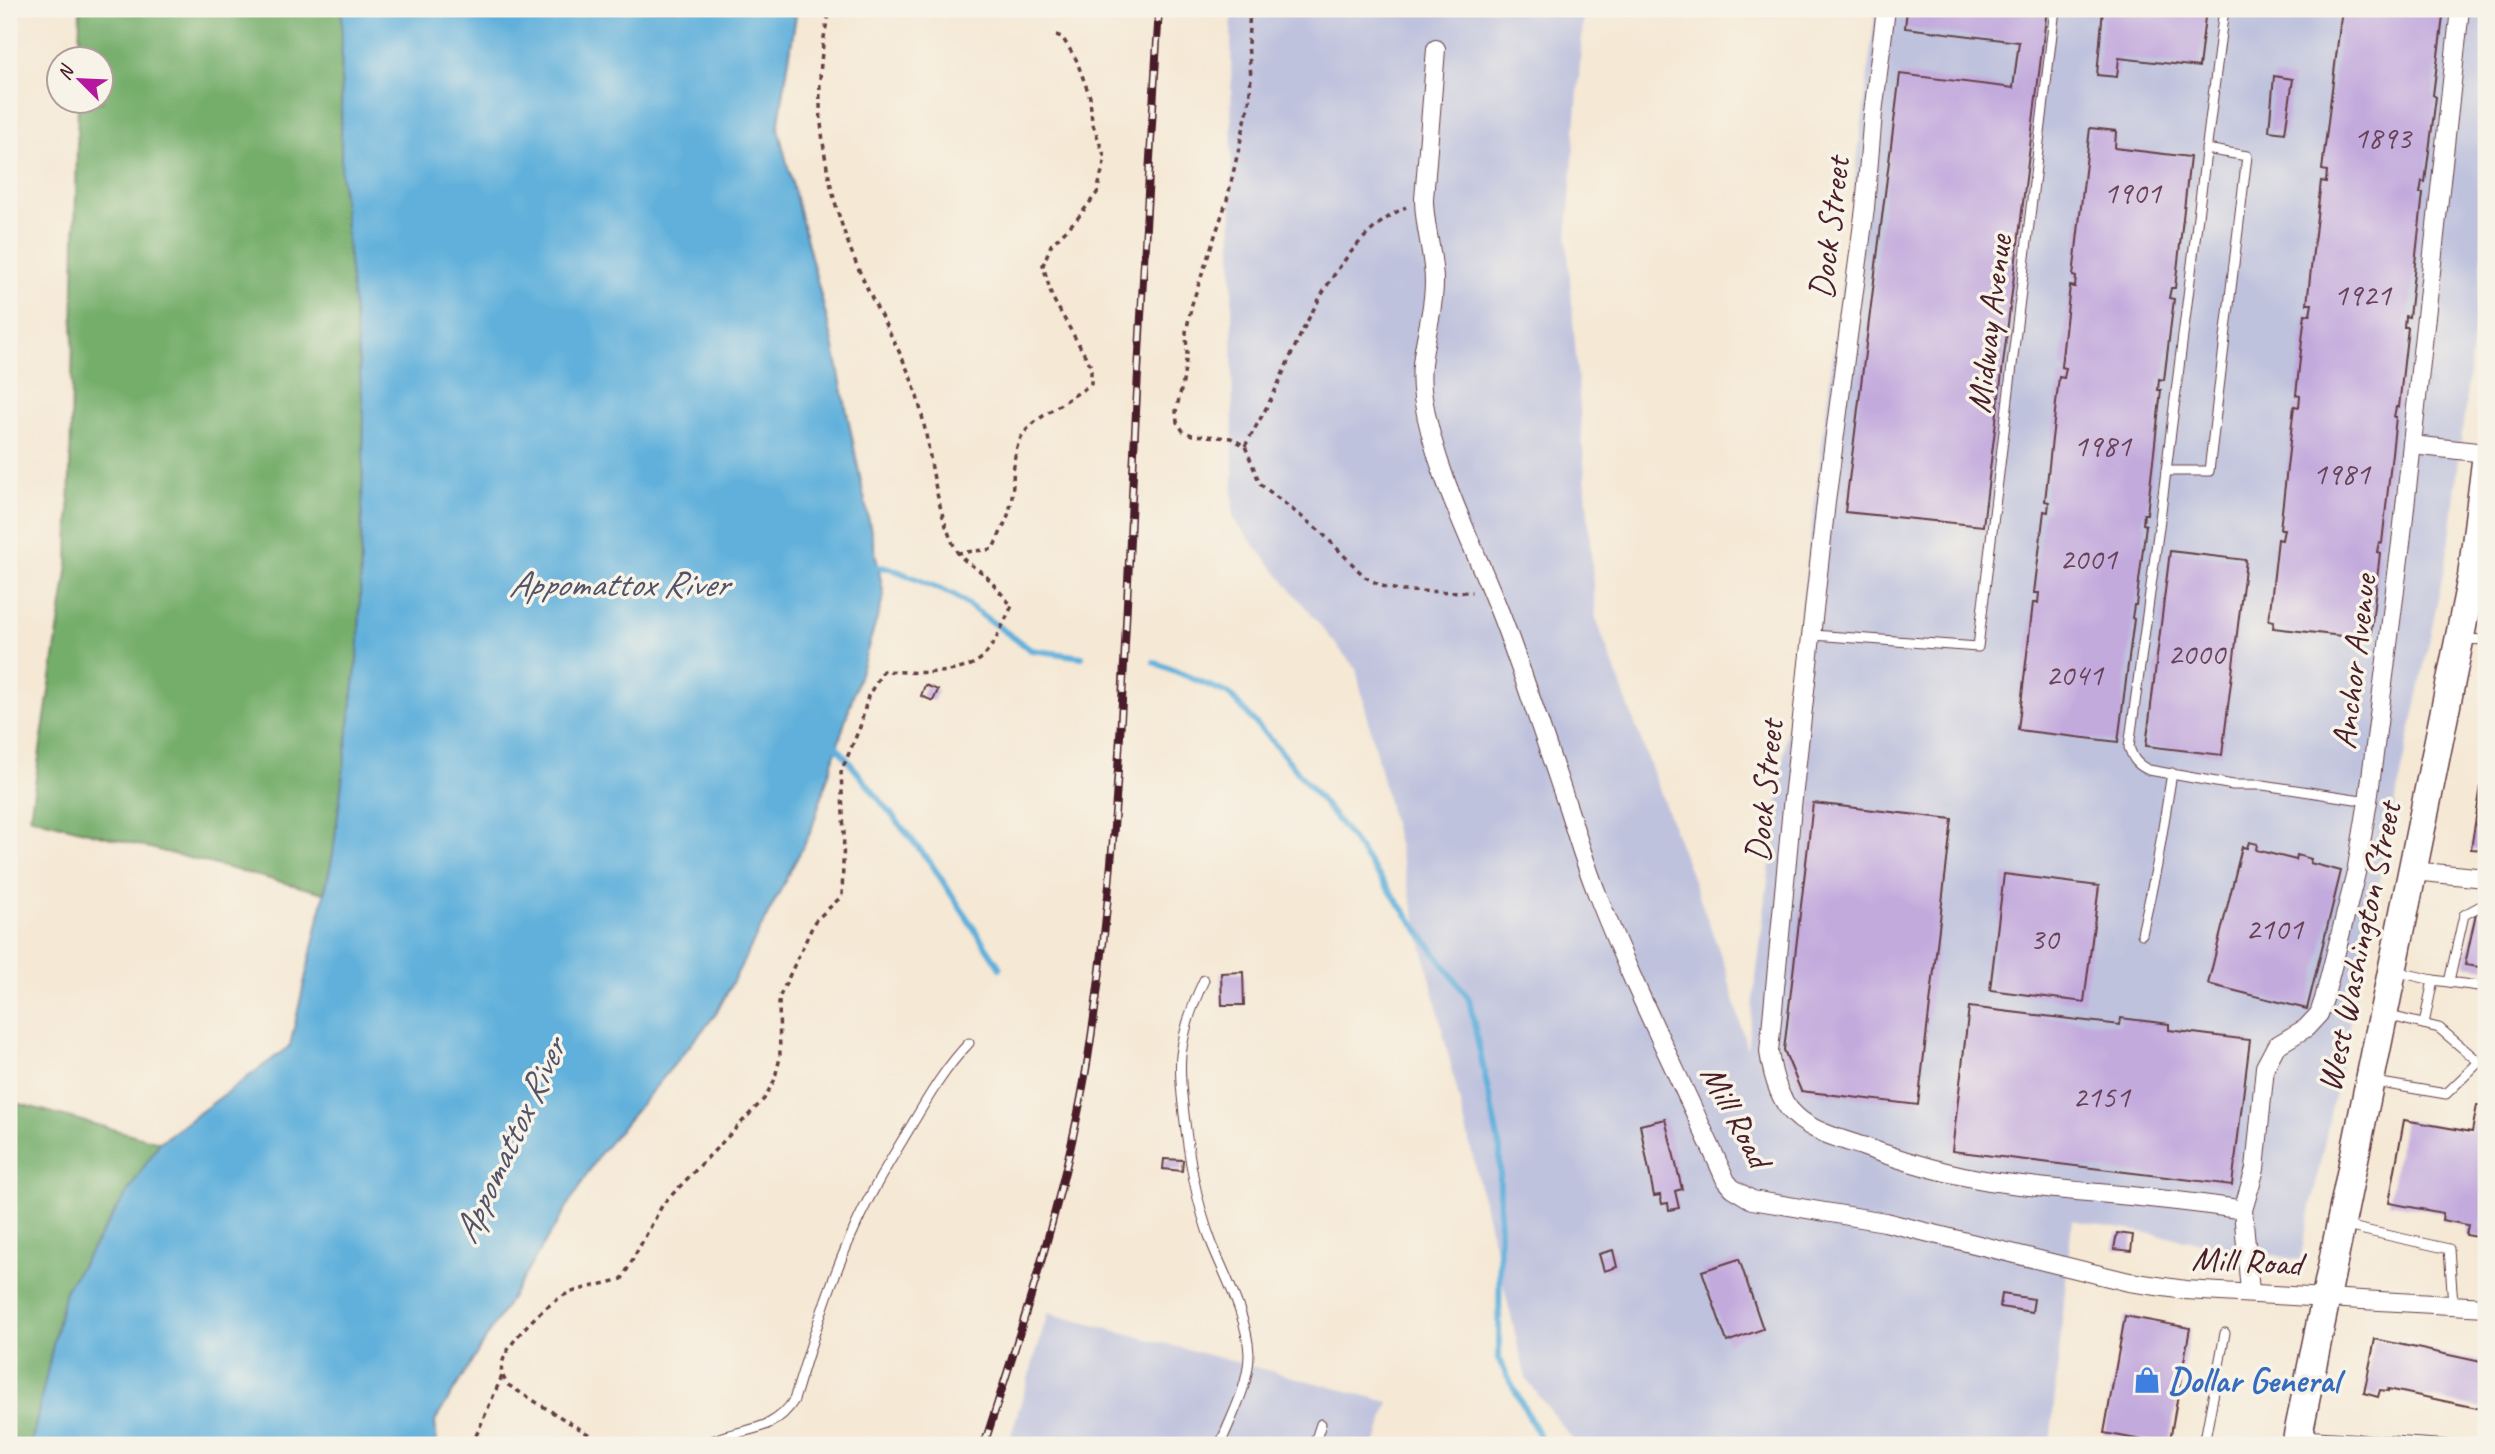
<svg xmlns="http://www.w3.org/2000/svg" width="2495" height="1454" viewBox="0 0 2495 1454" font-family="Caveat,sans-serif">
  <rect width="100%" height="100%" fill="#f7f3e8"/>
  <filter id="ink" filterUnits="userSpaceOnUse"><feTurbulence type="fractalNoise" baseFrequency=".0143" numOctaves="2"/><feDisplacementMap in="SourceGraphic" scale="14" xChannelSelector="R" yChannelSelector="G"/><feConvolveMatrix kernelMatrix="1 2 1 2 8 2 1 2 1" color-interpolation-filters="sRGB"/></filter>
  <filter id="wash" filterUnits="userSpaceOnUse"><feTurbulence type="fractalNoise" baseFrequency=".00686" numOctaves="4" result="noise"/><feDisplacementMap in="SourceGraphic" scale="28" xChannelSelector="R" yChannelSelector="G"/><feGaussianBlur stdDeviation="1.57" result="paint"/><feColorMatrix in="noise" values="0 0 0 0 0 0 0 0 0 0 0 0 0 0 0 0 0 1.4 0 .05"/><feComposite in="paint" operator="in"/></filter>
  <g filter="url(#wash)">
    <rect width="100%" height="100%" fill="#f5e8d4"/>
    <g fill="#bfc2dd">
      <path d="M1231 9H1584L1567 240 1596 619 1726 969 1747 1050 1876 9H2486V225L2449 546 2300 1260 2072 1220 2050 1445H1577L1526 1379 1356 669 1233 519Z"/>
      <path d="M1048 1313 1389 1402 1375 1445H1008Z"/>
    </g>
    <g fill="#74ad6b" stroke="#5f664b" stroke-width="2">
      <path d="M80 9H342L341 175 364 416 359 644 333 855 324 893 30 817 68 565 78 102H102V60L79 59Z"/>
      <path d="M9 1101 160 1142 65 1291 31 1445H9Z"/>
    </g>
    <path fill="#61b0db" stroke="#566883" stroke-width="2" d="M342 9H797L778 128 833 343 884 596 811 831 716 1014 599 1155 435 1421 437 1445H31L65 1291 160 1142 290 1046 333 855 359 644 364 416 341 175Z"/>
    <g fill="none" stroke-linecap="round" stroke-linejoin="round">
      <g stroke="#61b0db" stroke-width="6">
        <path d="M873 567 890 568 954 595 1031 650 1082 657"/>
        <path d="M1154 662 1229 694 1278 748 1343 827 1469 999 1500 1149 1499 1360 1544 1445"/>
        <path d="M833 742 930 862 1000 968"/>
      </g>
    </g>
    <g id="blocks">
      <g fill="#c3aadd">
        <path d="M1907 9H2047L1983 526 1845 512 1900 74 2013 88 2019 42 1905 28Z"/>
        <path d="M2103 9H2206L2199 67 2119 58 2117 77 2097 75Z"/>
        <path d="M2342 9H2444L2433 95 2436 97 2425 182 2422 181 2420 193H2423L2409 317 2405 316 2404 327H2408L2399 407H2396L2394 417H2396L2382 543 2379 542 2377 552 2380 553 2371 632 2368 631 2367 639 2273 628 2274 621 2269 620 2278 539 2282 540 2284 529H2280L2294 406 2299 407 2300 396 2296 395 2305 314 2310 315 2312 304H2307L2321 181 2326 182 2327 171 2322 170Z"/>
        <path d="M2274 76 2293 79 2285 133 2269 131Z"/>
        <path d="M2090 128 2116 131 2115 148 2190 157 2175 288H2171L2169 298 2174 299 2164 380 2159 379 2158 390H2161L2147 514H2144L2143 524 2146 525 2136 605H2134L2132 618 2134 619 2118 742 2018 730 2033 603H2038L2039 593H2034L2044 511 2048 512 2049 502 2045 501 2059 377 2064 378 2066 368 2061 367 2070 286 2075 287 2076 277 2073 276Z"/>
        <path d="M2170 551 2246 560 2222 755 2146 746Z"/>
        <path d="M925 685 938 690 933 701 921 696Z"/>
        <path d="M2485 760H2486V850L2471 849Z"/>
        <path d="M1813 803 1952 819 1918 1105 1801 1091 1784 1050Z"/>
        <path d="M2249 842 2257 844 2256 850 2296 860 2297 855 2311 859 2310 863 2341 871 2307 1009 2208 984 2242 847 2247 848Z"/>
        <path d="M2004 874 2099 886 2084 1002 1990 990Z"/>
        <path d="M2476 913 2486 915V968L2465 965Z"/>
        <path d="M1243 972 1244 1005H1222L1221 973Z"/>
        <path d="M1969 1007 2120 1025 2121 1018 2169 1024V1030L2250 1040 2232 1185 1952 1151Z"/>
        <path d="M2477 1105 2486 1106V1203L2482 1227 2484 1228 2483 1238 2466 1235 2468 1225 2442 1220 2443 1213 2389 1203 2404 1120 2472 1132Z"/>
        <path d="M1665 1119 1682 1189 1675 1191 1679 1208 1669 1210 1668 1203 1662 1204 1660 1195 1654 1196 1640 1125Z"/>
        <path d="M1164 1159 1183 1160 1182 1171 1163 1169Z"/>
        <path d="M2117 1233 2133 1235 2131 1251 2114 1249Z"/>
        <path d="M1613 1250 1617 1267 1604 1271 1599 1254Z"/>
        <path d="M1739 1259 1763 1329 1727 1342 1702 1271Z"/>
        <path d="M2002 1294 2034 1299 2032 1312 2000 1307Z"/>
        <path d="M2125 1316 2190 1328 2169 1445 2104 1433Z"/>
        <path d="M2375 1339 2486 1363V1410L2388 1389V1391L2380 1390 2378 1397 2364 1393Z"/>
      </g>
    </g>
  </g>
  <g filter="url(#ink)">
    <use href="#blocks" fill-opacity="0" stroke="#643d44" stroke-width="2"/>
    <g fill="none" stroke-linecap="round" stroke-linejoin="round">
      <defs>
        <g id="service">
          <path d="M2224 9 2159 527 2129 747C2133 759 2137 765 2149 770L2233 785H2263L2368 801"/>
          <path d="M2166 471H2209L2247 156 2206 149"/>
          <path d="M1813 635 1978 647 2055 9"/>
          <path d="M2462 639 2486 640"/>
          <path d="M2142 934 2157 865 2172 773"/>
          <path d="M2394 971 2433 980 2424 1024"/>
          <path d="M1204 980C1193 1003 1184 1029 1181 1055 1179 1075 1182 1095 1184 1114 1189 1158 1196 1202 1212 1244 1225 1276 1248 1319 1249 1354 1249 1386 1231 1417 1220 1445"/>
          <path d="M2433 980 2486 987"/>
          <path d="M2449 982 2464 915 2486 903"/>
          <path d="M2386 1015 2439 1028 2479 1062"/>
          <path d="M2375 1082 2446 1094 2479 1062H2486"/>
          <path d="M2346 1226 2449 1249 2453 1304"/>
          <path d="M2303 1435 2451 1445"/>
          <path d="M704 1445C736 1426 771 1437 794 1400 811 1344 828 1287 852 1234 868 1196 890 1161 911 1126 929 1096 945 1068 969 1043"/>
          <path d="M1314 1445 1321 1424"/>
          <path d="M2204 1445 2225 1333"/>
        </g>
        <g id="minor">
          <path d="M1886 9 1873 113 1865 208 1826 502 1792 807 1769 1052C1772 1072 1779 1101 1795 1115 1811 1131 1840 1139 1862 1146 1903 1161 1946 1174 1990 1181 2074 1193 2159 1196 2243 1210"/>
          <path d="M1436 49 1424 199C1424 227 1434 254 1434 282 1434 323 1416 354 1423 398 1436 479 1479 554 1507 631 1529 691 1549 751 1569 811 1578 840 1587 869 1598 896 1636 993 1684 1086 1726 1181L1732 1188 1752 1200 1885 1222 2129 1282 2185 1290 2486 1307"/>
          <path d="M2412 445 2486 453"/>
          <path d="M2412 871 2486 878"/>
          <path d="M2250 1292 2243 1210 2255 1169 2265 1067 2276 1046 2306 1028 2319 1014 2324 999 2356 873 2368 801 2401 543 2460 9"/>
        </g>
        <path id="primary" d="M2296 1445 2472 577 2486 462"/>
      </defs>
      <use href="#service" stroke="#643d44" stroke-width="11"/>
      <use href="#minor" stroke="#643d44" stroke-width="20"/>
      <use href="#primary" stroke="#643d44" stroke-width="31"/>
      <g stroke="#643d44" stroke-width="3.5" stroke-dasharray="5 5" stroke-linecap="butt">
        <path d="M1250 9 1248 44 1251 76 1249 104 1227 200 1192 304 1186 332 1187 353 1183 382 1176 411 1177 422 1183 431 1192 435 1231 438 1245 446 1260 484 1321 532 1365 577 1382 586 1402 591 1472 592"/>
        <path d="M1245 446C1255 428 1265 411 1274 393 1303 329 1339 239 1406 207"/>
        <path d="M957 553 993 549C998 536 1007 522 1010 508 1016 486 1009 452 1024 433 1039 415 1071 399 1091 384V366L1052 297 1043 265 1051 245 1077 219 1097 193 1105 158 1092 122 1090 97 1076 59 1062 37 1053 34"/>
        <path d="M472 1445 502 1376"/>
        <path d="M606 1445 508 1385C504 1379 500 1373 502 1365 505 1343 548 1301 569 1293 586 1287 605 1284 622 1279L663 1204 764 1099 774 1081 780 1058 779 998 815 921 842 896 844 834 841 772 860 727 868 696 883 671C914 672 969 679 988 651 998 638 1004 621 1012 606 1003 596 994 584 984 574 975 567 961 560 956 550 931 500 932 442 915 390 902 351 879 316 863 279 825 196 807 98 830 9"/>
      </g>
      <use href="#service" stroke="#fff" stroke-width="9"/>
      <use href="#minor" stroke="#fff" stroke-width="18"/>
      <use href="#primary" stroke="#fff" stroke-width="28"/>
      <defs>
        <path id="rail" d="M984 1445C1025 1318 1067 1190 1088 1058 1117 872 1123 684 1132 497 1139 334 1149 172 1159 9"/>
      </defs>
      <use href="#rail" stroke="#4a1f2b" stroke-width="8"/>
      <use href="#rail" stroke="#f7f3e8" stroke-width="5" stroke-dasharray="16" stroke-linecap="butt"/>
    </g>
  </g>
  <defs>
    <symbol id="shop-bare" viewBox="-9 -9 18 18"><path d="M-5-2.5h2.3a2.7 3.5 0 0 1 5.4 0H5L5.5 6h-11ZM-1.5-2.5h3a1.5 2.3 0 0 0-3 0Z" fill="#3f7fe0" stroke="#f7f3e8" stroke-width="2.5" paint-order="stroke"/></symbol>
  </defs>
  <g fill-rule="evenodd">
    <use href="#shop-bare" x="2128" y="1361" width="38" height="38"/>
  </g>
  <g text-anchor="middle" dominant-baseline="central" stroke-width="7" stroke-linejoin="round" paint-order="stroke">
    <g font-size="32" fill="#684258">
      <text x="2382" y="137">1893</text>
      <text x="2132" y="192">1901</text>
      <text x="2362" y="294">1921</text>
      <text x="2102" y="445">1981</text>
      <text x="2341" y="473">1981</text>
      <text x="2088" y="558">2001</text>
      <text x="2196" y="653">2000</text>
      <text x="2074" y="674">2041</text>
      <text x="2274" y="928">2101</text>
      <text x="2044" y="938">30</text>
      <text x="2101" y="1096">2151</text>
    </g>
    <g font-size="35" fill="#4a1f2b" stroke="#f7f3e8">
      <text transform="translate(1829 228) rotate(-83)">Dock Street</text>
      <text transform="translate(1989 324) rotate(-83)">Midway Avenue</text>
      <text transform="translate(2354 662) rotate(-83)">Anchor Avenue</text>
      <text transform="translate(1764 791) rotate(-84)">Dock Street</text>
      <text transform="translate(2359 947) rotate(-78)">West Washington Street</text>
      <text transform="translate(1736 1116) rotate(62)">Mill Road</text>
      <text transform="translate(2247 1261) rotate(3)">Mill Road</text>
    </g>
    <g font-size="35" font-weight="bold" fill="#366cbe" stroke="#f7f3e8" text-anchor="start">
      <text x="2168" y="1380">Dollar General</text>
    </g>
    <g font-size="37" font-style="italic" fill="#525269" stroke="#f7f3e8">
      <text x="618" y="583">Appomattox River</text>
      <text transform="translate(509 1141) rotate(-65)">Appomattox River</text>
    </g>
  </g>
  <rect width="2495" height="1454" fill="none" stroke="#f7f3e8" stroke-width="35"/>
  <g transform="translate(80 80) rotate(294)"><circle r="33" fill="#f7f3e8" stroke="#b29e9c" stroke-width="2"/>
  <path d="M0-5L12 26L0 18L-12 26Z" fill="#b5179e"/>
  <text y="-10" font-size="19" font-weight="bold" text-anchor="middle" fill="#4a1f2b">N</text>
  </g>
</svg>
